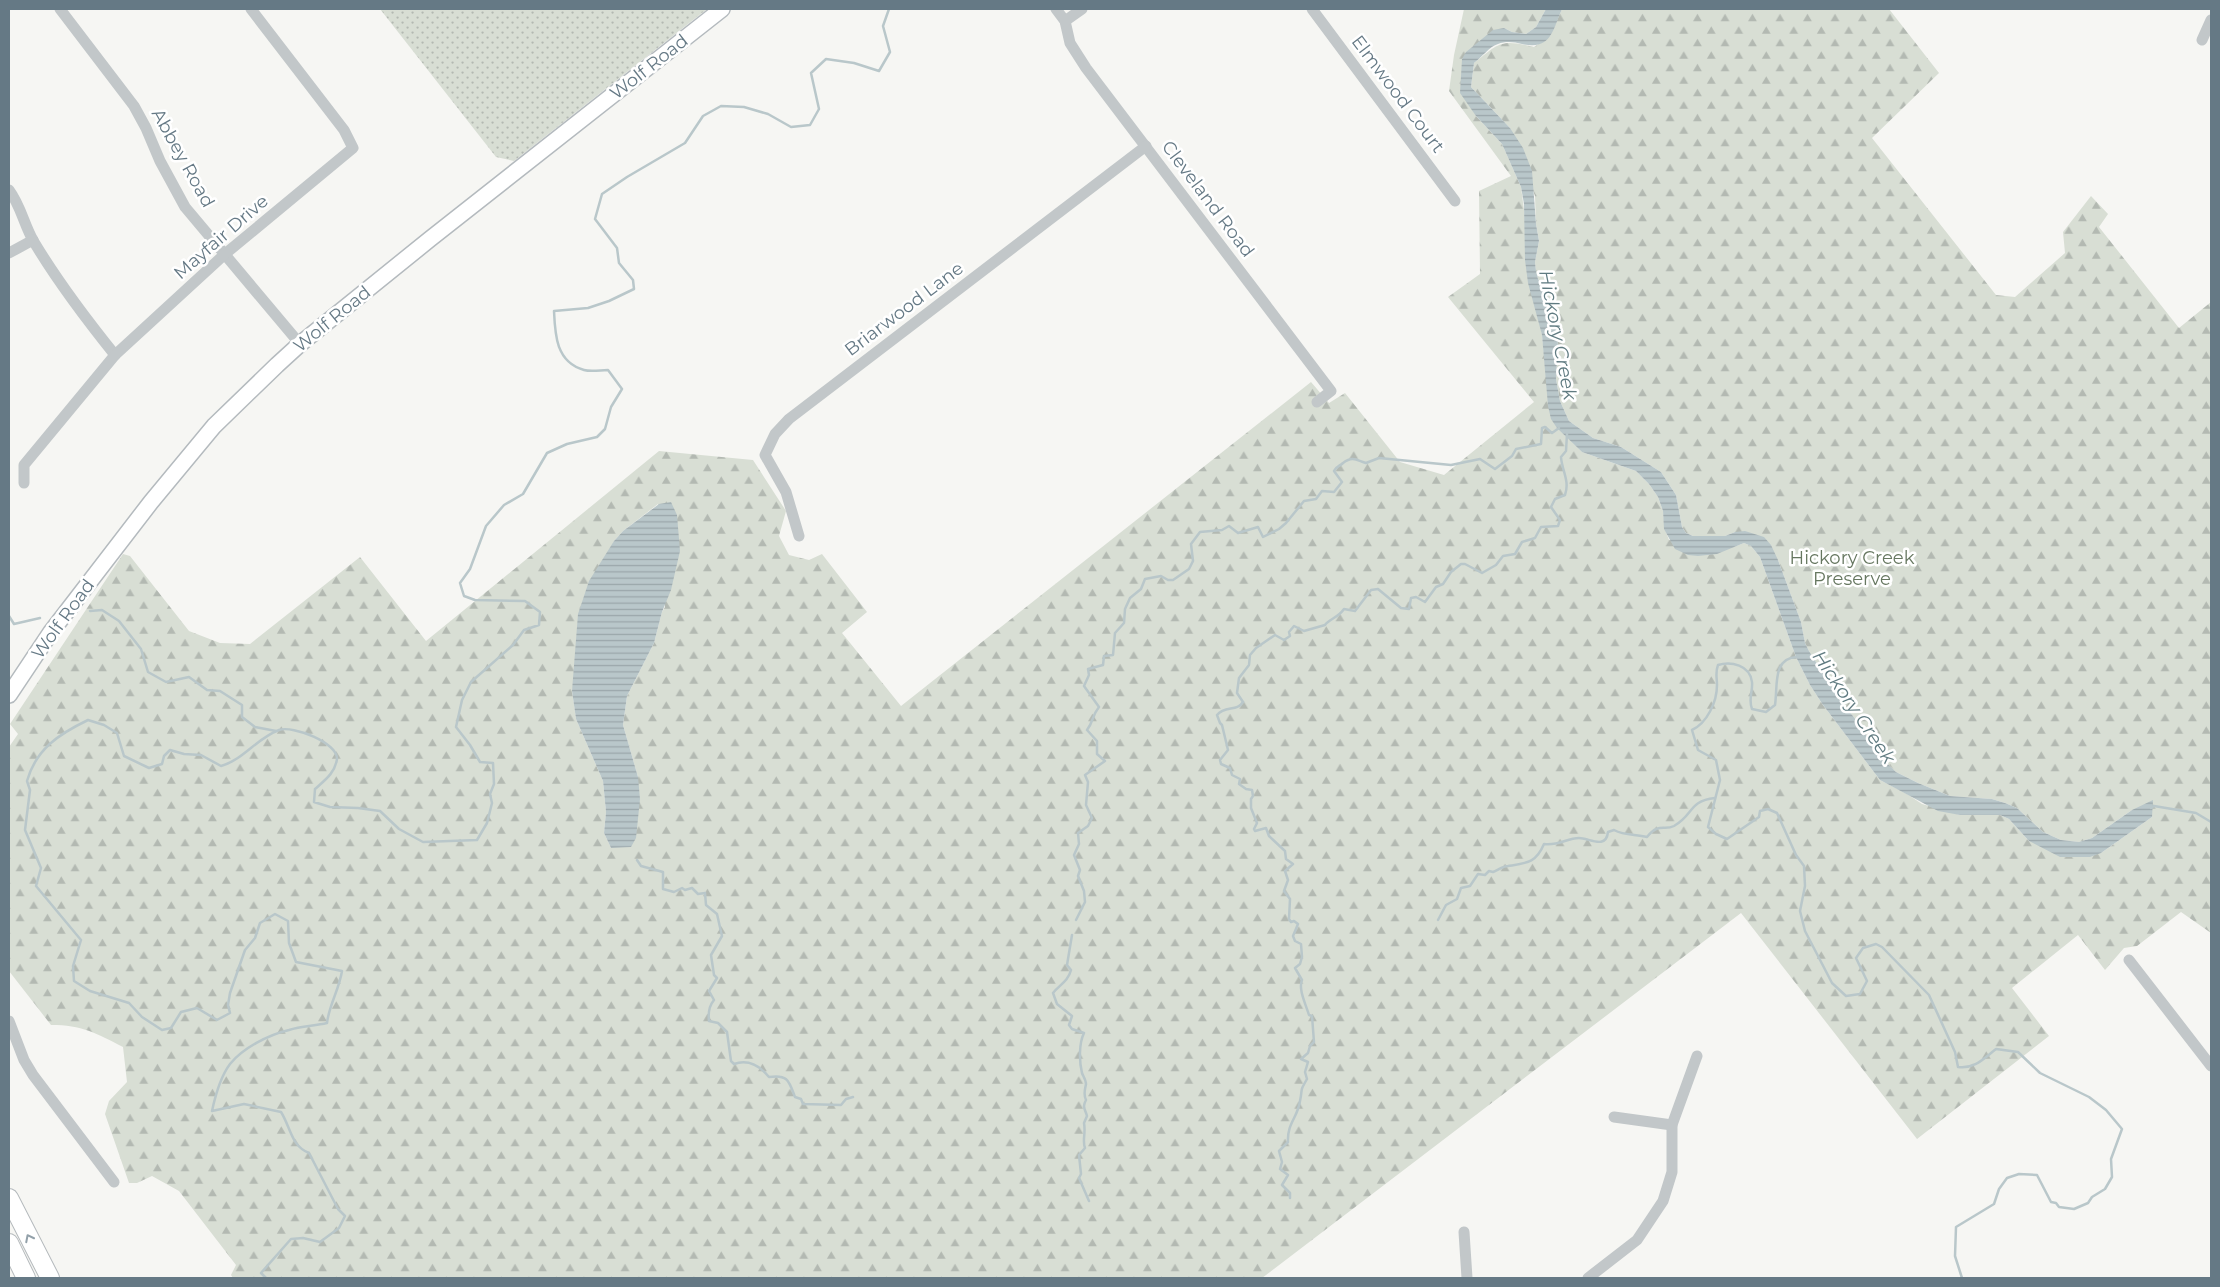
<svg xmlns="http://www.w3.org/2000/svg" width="2220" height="1287" viewBox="0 0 2220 1287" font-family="Montserrat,sans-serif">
  <defs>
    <pattern id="green-dots" width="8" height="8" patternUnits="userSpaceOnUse" patternTransform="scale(1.25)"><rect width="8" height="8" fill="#d8ded4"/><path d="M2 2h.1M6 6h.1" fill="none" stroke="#b3b9b2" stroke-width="1.8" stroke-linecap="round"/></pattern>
    <pattern id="forest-firs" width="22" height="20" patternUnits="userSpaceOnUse" patternTransform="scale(1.25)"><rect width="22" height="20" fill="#d8ded4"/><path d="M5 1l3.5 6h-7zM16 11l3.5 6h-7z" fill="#b3b9b2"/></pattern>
    <pattern id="water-rules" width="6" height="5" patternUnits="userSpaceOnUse" patternTransform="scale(1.25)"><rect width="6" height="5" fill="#b9c7ca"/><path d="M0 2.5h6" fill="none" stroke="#9aa6aa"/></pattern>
  </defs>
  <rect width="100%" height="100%" fill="#f6f6f3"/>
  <path fill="url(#green-dots)" d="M380 9H707L514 161 496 157Z"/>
  <path fill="url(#forest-firs)" fill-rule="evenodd" d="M1464 9H1546L1536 27 1526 34 1512 32 1504 28 1462 59V75L1476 116 1502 144 1521 187 1537 310 1542 335 1547 382 1566 436 1582 452 1636 471 1649 484 1658 497 1663 511 1665 529 1669 540 1734 547 1744 543 1751 546 1760 557 1796 657 1810 685 1823 705 1880 780 1907 794 1922 804 1960 815H2000L2009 819 2029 841 2101 853 2152 817 2132 810 2092 838 2079 842 2061 840 2043 832 2017 808 2005 803 1992 799 1950 796 1918 783 1896 772 1877 754 1861 726 1840 700 1809 651 1805 643 1801 622 1778 560 1735 532 1725 536 1706 537 1693 536 1686 533 1682 527 1676 495 1661 472 1621 447 1593 438 1569 421 1560 401 1556 379 1558 341 1552 304 1538 279 1536 271 1535 262 1539 241 1536 224 1535 196 1510 128 1471 87 1474 63C1500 42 1501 39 1534 47L1550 36 1562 9H1889L1939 73 1872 138 1996 295 2015 297 2065 253 2063 232 2091 196 2108 214 2099 227 2179 328 2211 302V933L2181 912 2137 946 2124 948 2105 970 2078 935 2012 988 2049 1036 1917 1139 1741 913 1262 1278H233L231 1275 236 1265 179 1191 152 1176 137 1183H129L105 1114 109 1101 127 1082 123 1047C96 1033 82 1025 51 1025L9 971V747L18 734 10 724 123 554 130 556 189 631 220 643 250 644 360 557 426 641 659 451 753 460 786 511 779 536 789 555 809 560 822 554 867 612 842 633 901 706 1311 382 1329 403 1345 393 1400 462 1444 475 1534 402 1448 297 1480 274 1479 191 1511 176 1449 91 1454 55ZM658 504 665 607 662 612 654 643 627 696 623 725 638 777 611 848 604 833 606 812 603 781 576 719 572 691 614 541 623 531Z"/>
  <g fill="url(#water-rules)">
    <path d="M1546 9H1562C1552 32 1551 50 1522 44 1514 42 1506 41 1498 44 1490 46 1481 58 1474 63L1471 87 1510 128 1523 148 1532 171 1536 224 1539 241 1535 262 1536 271 1538 279 1552 304 1558 341 1556 379 1560 401 1569 421 1593 438 1621 447 1661 472 1676 495 1682 527 1686 533 1693 536H1725L1735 532 1745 531 1764 537 1771 545 1778 560 1801 622 1805 643 1809 651 1840 700 1861 726 1877 754 1896 772 1918 783 1950 796 1992 799 2005 803 2017 808 2043 832 2061 840 2079 842 2092 838 2132 810 2153 800 2152 817 2101 853 2090 857H2060L2029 841 2009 819 2000 815H1960L1938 811 1880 780 1823 705 1810 685 1796 657 1760 557 1751 546 1744 543 1717 554 1698 556 1688 555 1675 549 1664 529 1663 511 1658 497 1649 484 1636 471 1582 452 1557 428 1551 419 1548 406 1542 335 1528 283 1525 260 1524 204 1521 187 1502 144 1476 116 1460 93 1462 59 1466 52 1493 30 1504 28 1512 32 1526 34 1536 27Z"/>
    <path d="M671 502 677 515 680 551 671 590 662 612 654 643 627 696 623 725 638 777 640 799 636 838 631 847 611 848 604 833 606 812 603 781 576 719 572 691 578 614 589 581 614 541 623 531 659 504Z"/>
  </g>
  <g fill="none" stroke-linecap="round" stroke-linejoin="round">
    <g stroke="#b9c7ca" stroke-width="2.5">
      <path d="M90 611 102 610 119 621 141 649 148 672 166 682 189 677 207 690 220 691 242 705V717L255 727 276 731"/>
      <path d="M9 616 14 624 40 618"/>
      <path d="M1797 657C1772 658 1778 686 1775 705L1766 712 1752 709C1748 699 1753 692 1752 682 1750 665 1731 661 1718 665 1715 673 1717 677 1717 685 1717 702 1707 723 1692 730L1698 750 1716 760 1720 780 1708 827 1716 834 1727 839 1759 817 1760 811 1768 809 1777 813 1796 855 1804 866 1805 886 1800 911 1805 931 1832 983 1846 996 1860 994 1867 981 1856 958 1863 948 1876 944 1882 947 1929 995 1955 1052 1958 1067C1975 1069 1983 1059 1996 1049L2018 1052 2040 1073 2089 1097 2106 1110 2122 1129 2111 1159 2112 1177 2105 1189 2092 1197 2088 1203 2074 1209 2059 1207 2056 1203 2051 1202 2037 1175 2019 1174 2007 1178 1999 1189 1994 1204 1956 1227 1955 1256 1962 1278"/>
      <path d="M2151 808 2154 806 2196 813 2211 822"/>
      <path d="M637 860 641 866 663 872V889L674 892 682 888 685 890 692 888 698 894 705 893 706 905 717 914 722 936 711 955 714 975 717 978 709 991 714 1000C709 1006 708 1013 709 1021L718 1023 727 1032 731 1061 734 1064C748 1059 760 1066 769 1077 788 1074 789 1081 795 1097L801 1099 803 1104 841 1105 846 1099 853 1097"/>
      <path d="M1076 920 1085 902 1084 891 1078 876 1080 870 1074 855 1079 844 1078 833 1088 826 1092 818 1086 805 1088 782 1085 775 1105 761 1097 754V741L1087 730C1094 721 1091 717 1099 707L1084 686 1089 675 1088 669 1103 665 1104 656 1113 655 1115 633 1124 623 1125 609 1130 598 1141 589 1145 579 1161 576 1168 580H1173L1189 569 1193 561 1191 544 1200 532 1222 530 1229 526 1238 533 1258 527 1263 537 1279 529 1286 523 1304 501 1316 499 1322 491 1334 492 1342 482 1334 471C1336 466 1339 467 1343 463 1353 456 1356 460 1366 463L1379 458 1451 465 1480 459 1495 469 1512 456 1516 449 1541 444 1542 428 1545 427 1552 433 1559 428"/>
      <path d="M1438 920 1446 905 1457 899 1461 888 1470 886 1478 874 1485 875 1489 871 1493 872C1498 870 1503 866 1508 866 1527 863 1536 863 1544 844 1559 846 1567 838 1579 838 1589 838 1606 850 1608 832L1614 830C1625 836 1635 834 1647 837 1659 822 1664 831 1674 826 1694 815 1688 801 1715 798"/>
      <path d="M1072 935 1067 965 1071 970C1068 982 1059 985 1053 993L1057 1004 1072 1016 1069 1025 1072 1029 1084 1033C1079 1043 1079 1061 1082 1073 1083 1076 1086 1080 1086 1084 1085 1090 1083 1094 1086 1100 1082 1107 1085 1109 1087 1116L1084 1123C1086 1134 1082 1140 1085 1148L1079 1155 1081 1174 1079 1178 1089 1201"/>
      <path d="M1290 1198V1193L1282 1185 1288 1175 1280 1169 1282 1162 1279 1151 1288 1142C1287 1123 1298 1117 1300 1101 1303 1087 1299 1093 1307 1079L1305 1072 1308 1062 1301 1059 1308 1053 1310 1046 1314 1042 1312 1016 1309 1015C1306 1005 1298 989 1302 980L1295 968 1300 964 1302 957 1301 944 1295 941 1293 936 1298 924 1294 921 1291 922 1289 919 1290 899 1284 891 1288 880 1285 871 1293 864 1286 859 1285 851 1269 836 1266 828 1255 831 1254 829 1257 823 1251 808V799L1253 796 1252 790 1246 789 1239 784 1240 779 1232 775 1230 768 1221 764 1220 760 1228 750 1222 725 1220 723 1217 715C1225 705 1237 712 1243 702L1237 693 1239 678 1249 665 1250 655 1256 648 1275 635 1284 640 1290 636 1289 632 1294 626 1304 631 1325 625C1329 619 1338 618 1344 609L1355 611 1371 590 1378 589 1401 608 1409 609 1411 598 1416 597 1425 602 1436 587 1443 584 1451 572 1461 564H1465L1482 573 1496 565 1503 556 1515 554 1522 542 1535 538 1541 527 1558 526 1560 520 1551 507 1555 499 1565 495C1570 481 1562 471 1561 457L1566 451 1567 434"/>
      <path d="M266 1278 261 1273 291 1239 303 1238 320 1242 339 1228 345 1216 338 1209 309 1153C291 1146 291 1128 281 1112L244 1104 212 1111C215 1097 221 1076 230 1064 243 1048 268 1035 289 1030 301 1026 314 1026 327 1023 329 1005 339 990 342 971L296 962 289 943 288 921 275 914 260 923 255 938 245 950 230 993 228 1005 230 1013 217 1020 197 1008 181 1012 171 1028 162 1030 142 1017 129 1003 90 991 74 981 73 966 81 940 36 886 41 868 25 830 30 790 27 781C36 749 59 734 88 720L104 725 117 733 124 756 149 768 162 764 164 756 170 750 184 754 201 755 221 766C243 760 257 738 279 730 293 725 338 743 337 759 335 773 325 780 315 789L314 802 330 807 358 808 380 811 399 829 423 842 477 840 487 823 492 803 490 794 494 784 493 763 480 762 470 745 456 727 462 700 471 682 513 645 524 630 539 625 540 612 525 601 475 600 464 596 460 583 470 569 486 526 504 505 523 494 547 453 567 444 597 437 605 429 611 407 622 389 608 370C601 370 591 372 584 370 556 362 555 335 554 311L588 308 609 301 634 289 633 280 619 263 617 248 595 219 602 194 627 177 685 143 703 116 721 106 744 107 768 114 791 127 810 125 819 109 811 73 826 59 854 63 879 71 890 52 883 26 889 9"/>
    </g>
    <defs>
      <path id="secondary" d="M9 695 51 632 151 502 214 426 277 365 300 344 430 239 722 9"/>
      <g id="primary">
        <path d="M9 1198 50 1278"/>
        <path d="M9 1243 26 1278"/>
      </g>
    </defs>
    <use href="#secondary" stroke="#b4babe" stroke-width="18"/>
    <use href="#primary" stroke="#b5babd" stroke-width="20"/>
    <g stroke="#c2c7c9" stroke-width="11">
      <path d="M60 9 134 106 146 128 160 161 185 207 300 344"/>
      <path d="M1056 9 1065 21 1070 43 1086 68 1331 391 1317 402"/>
      <path d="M1312 9 1455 201"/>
      <path d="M1065 21 1082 9"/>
      <path d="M2202 40 2211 20"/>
      <path d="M9 190C21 206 24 225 34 242 58 282 86 319 115 355"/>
      <path d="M9 253 33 240"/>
      <path d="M24 483V465L115 355 225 254 353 148 344 130 251 9"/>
      <path d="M799 536 786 492 765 455 775 434 789 419 1146 146"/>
      <path d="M2129 960 2211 1066"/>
      <path d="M9 1021 24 1060 33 1075 114 1182"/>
      <path d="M1614 1117 1672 1125"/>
      <path d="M1464 1232 1467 1278"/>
      <path d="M1588 1278 1637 1240 1663 1201 1672 1172V1125L1697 1056"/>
    </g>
    <use href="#secondary" stroke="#fff" stroke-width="15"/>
    <use href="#primary" stroke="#fff" stroke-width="18"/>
  </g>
  <defs><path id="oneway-chevron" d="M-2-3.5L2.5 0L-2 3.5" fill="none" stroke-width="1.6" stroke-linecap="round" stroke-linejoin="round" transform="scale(1.25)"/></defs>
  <use stroke="#93a1aa" href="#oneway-chevron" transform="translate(29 1238) rotate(-117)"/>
  <g text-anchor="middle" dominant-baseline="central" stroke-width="5" stroke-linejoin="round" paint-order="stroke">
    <g font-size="18" fill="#657985" stroke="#fff">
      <text transform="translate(649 67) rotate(-38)">Wolf Road</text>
      <text transform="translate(1398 94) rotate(53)">Elmwood Court</text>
      <text transform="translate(183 158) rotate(61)">Abbey Road</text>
      <text transform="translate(1208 199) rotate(53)">Cleveland Road</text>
      <text transform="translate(221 237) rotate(-41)">Mayfair Drive</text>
      <text transform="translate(904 309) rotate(-37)">Briarwood Lane</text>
      <text transform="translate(332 319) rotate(-39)">Wolf Road</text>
      <text transform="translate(63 619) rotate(-54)">Wolf Road</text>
    </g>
    <g font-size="18" fill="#667760" stroke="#fff">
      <text x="1852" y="558">Hickory Creek<tspan x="1852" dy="21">Preserve</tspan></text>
    </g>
    <g font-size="19" font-style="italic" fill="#607b81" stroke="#fff">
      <text transform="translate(1558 335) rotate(79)">Hickory Creek</text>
      <text transform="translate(1854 707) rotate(56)">Hickory Creek</text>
    </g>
  </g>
  <rect width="2220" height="1287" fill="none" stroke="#657985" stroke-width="20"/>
</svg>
